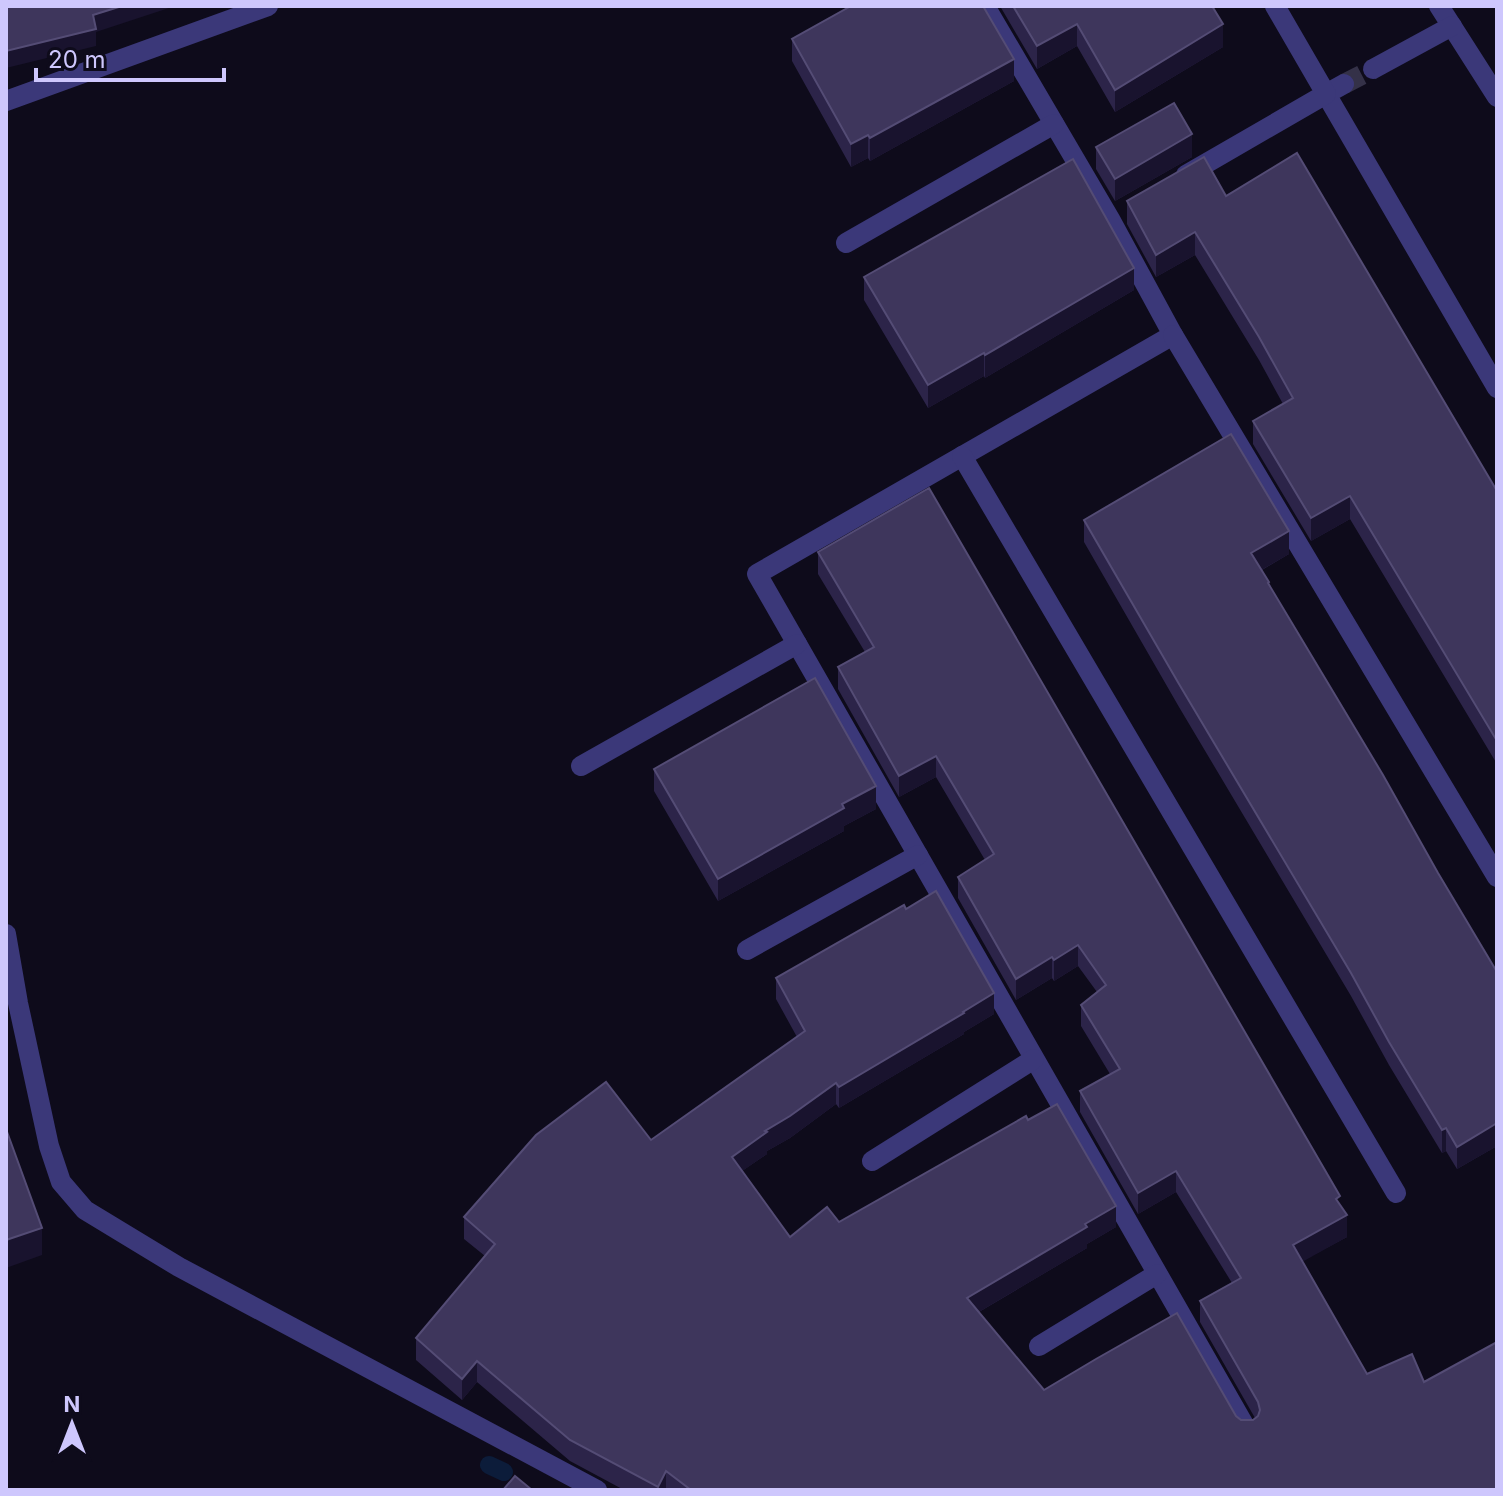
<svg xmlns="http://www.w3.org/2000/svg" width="1503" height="1496" viewBox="0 0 1503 1496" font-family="Inter,sans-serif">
  <rect width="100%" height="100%" fill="#0e0b1b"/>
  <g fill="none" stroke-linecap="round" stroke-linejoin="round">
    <path stroke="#0c1c3a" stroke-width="18" d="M489 1465 504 1472"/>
    <path stroke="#343148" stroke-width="20" stroke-dasharray="20 10" stroke-linecap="butt" d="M1344 84 1373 69"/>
    <g stroke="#3b3879" stroke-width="20">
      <path d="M985 6 1110 219 1173 335 757 574 1247 1430"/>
      <path d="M1439 6 1497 97"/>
      <path d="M1373 69 1452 26"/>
      <path d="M1344 84 1326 94 1497 388"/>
      <path d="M6 101 268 6"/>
      <path d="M1186 175 1326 94 1275 6"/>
      <path d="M846 243 1054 124"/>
      <path d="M1173 335 1497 877"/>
      <path d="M962 456 1396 1193"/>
      <path d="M581 766 797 644"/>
      <path d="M6 934 18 1003 49 1146 61 1182 85 1210 179 1267 597 1490"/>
      <path d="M747 950 918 855"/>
      <path d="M872 1161 1034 1059"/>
      <path d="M1039 1346 1157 1274"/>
    </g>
  </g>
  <g fill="#2c2449">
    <path d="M1000 6H1212L1223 47 1115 112 1077 46 1037 69Z"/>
    <path d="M792 39 1014 81 870 161 868 158 851 167 792 61Z"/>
    <path d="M1096 147 1192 157 1115 201 1096 169Z"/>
    <path d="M1226 196 1497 491V764L1350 519 1311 541 1253 444V421L1283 404 1259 360 1195 255 1156 277 1127 224V201Z"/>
    <path d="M864 277 1134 290 985 378 984 376 928 408 864 300Z"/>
    <path d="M1084 520 1289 554 1262 570 1269 586 1497 972V1146L1457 1169 1446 1151 1442 1153 1389 1065 1351 996 1179 707 1084 542Z"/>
    <path d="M818 552 1340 1206 1347 1237 1302 1261 1367 1374 1424 1382 1497 1490H624L570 1461 477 1382 462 1400 416 1360V1338L485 1256 464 1239V1217L651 1140 797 1037 776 999V978L906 909 994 1014 964 1032V1034L839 1108 836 1104 790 1138 767 1151V1154L742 1171 790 1237 839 1222 1028 1120 1116 1227 1087 1244V1248L979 1312 1044 1390 1236 1416 1241 1420H1253L1255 1418 1200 1322V1301L1232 1283 1176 1192 1138 1214 1080 1112V1091L1110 1074 1081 1026V1005L1097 992 1078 966 1054 981 1052 978 1016 1000 958 898V877L985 860 936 777 899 797 838 689V667L865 652 818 574Z"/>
    <path d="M654 769 876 809 844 826V831L718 901 654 791Z"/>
  </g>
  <g fill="#19132e">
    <path d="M122 6H175L96 32V46L6 68V51L93 15Z"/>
    <path d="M1077 24V46L1037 69V46Z"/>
    <path d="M1223 24V47L1115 112V90Z"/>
    <path d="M1014 59V81L870 161V138Z"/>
    <path d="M1192 134V157L1115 201V179Z"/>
    <path d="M868 135V158L851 167V144Z"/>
    <path d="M1195 232V255L1156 277V255Z"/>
    <path d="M1134 268V290L985 378V355Z"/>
    <path d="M984 353V376L928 408V385Z"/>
    <path d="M1350 496V519L1311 541V518Z"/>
    <path d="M1289 531V554L1251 576V553Z"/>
    <path d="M936 756V777L899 797V776Z"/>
    <path d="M876 786V809L844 826V831L718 901V879L842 804Z"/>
    <path d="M1078 945V966L1054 981V960Z"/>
    <path d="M1052 957V978L1016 1000V979Z"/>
    <path d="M994 993V1014L964 1032V1034L839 1108V1087Z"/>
    <path d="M836 1083V1104L790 1138 767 1151V1154L732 1178V1157L765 1131Z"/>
    <path d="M1497 1123V1146L1457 1169V1147Z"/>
    <path d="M1446 1128V1151L1442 1153V1130Z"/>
    <path d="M1176 1171V1192L1138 1214V1193Z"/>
    <path d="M1116 1206V1227L1087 1244V1248L967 1319V1298L1085 1224Z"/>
    <path d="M1347 1215V1237L1293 1267V1245Z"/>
    <path d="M42 1228V1255L6 1268V1240Z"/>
    <path d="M477 1361V1382L462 1400V1379Z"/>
    <path d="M666 1471V1490H658V1487Z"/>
  </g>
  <g fill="#3e365c" stroke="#544c75" stroke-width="2">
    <path d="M6 6H122L93 15 96 29 6 51Z"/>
    <path d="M851 6H983L1014 59 870 138 868 135 851 144 792 39Z"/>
    <path d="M1013 6H1212L1223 24 1115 90 1077 24 1037 46Z"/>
    <path d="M1174 103 1192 134 1115 179 1096 147Z"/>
    <path d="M1297 153 1497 491V741L1350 496 1311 518 1253 421 1293 398 1259 337 1195 232 1156 255 1127 201 1204 157 1226 196Z"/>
    <path d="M1073 159 1134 268 985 355 984 353 928 385 864 277Z"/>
    <path d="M1231 434 1289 531 1251 553 1269 582 1268 583 1383 775 1438 873 1497 972V1123L1457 1147 1446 1128 1442 1130 1389 1042 1351 973 1179 684 1084 520Z"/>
    <path d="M929 488 1340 1196 1336 1199 1347 1215 1293 1245 1367 1374 1412 1354 1424 1382 1497 1342V1490H691L666 1471 658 1487 570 1440 477 1361 462 1379 416 1338 495 1244 464 1217 536 1135 606 1082 651 1140 805 1031 776 978 904 905 906 909 936 891 994 993 963 1012 964 1013 839 1087 836 1083 790 1116 765 1131 767 1132 732 1157 790 1237 827 1207 839 1222 1026 1116 1028 1120 1057 1104 1116 1206 1085 1224 1087 1227 967 1298 1044 1390 1096 1359 1177 1313 1236 1416 1241 1420H1253L1258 1416 1260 1410 1258 1402 1200 1301 1241 1278 1176 1171 1138 1193 1080 1091 1120 1069 1081 1005 1106 985 1078 945 1054 960 1052 957 1016 979 958 877 994 854 936 756 899 776 838 667 874 647 818 552Z"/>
    <path d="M815 678 876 786 842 804 844 808 718 879 654 769Z"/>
    <path d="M6 1129 42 1228 6 1240Z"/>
    <path d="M515 1476 532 1490H503Z"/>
  </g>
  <rect width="1503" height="1496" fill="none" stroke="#cec7fd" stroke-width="16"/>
  <g transform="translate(72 1424)" stroke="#0e0b1b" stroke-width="6" paint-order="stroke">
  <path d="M0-6L14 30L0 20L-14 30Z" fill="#cec7fd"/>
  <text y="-12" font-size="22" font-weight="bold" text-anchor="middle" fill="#cec7fd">N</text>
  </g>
  <path d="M36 68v12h188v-12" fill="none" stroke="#cec7fd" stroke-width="4"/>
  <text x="48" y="68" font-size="24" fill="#cec7fd" stroke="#0e0b1b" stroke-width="6" paint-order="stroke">20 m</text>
</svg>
